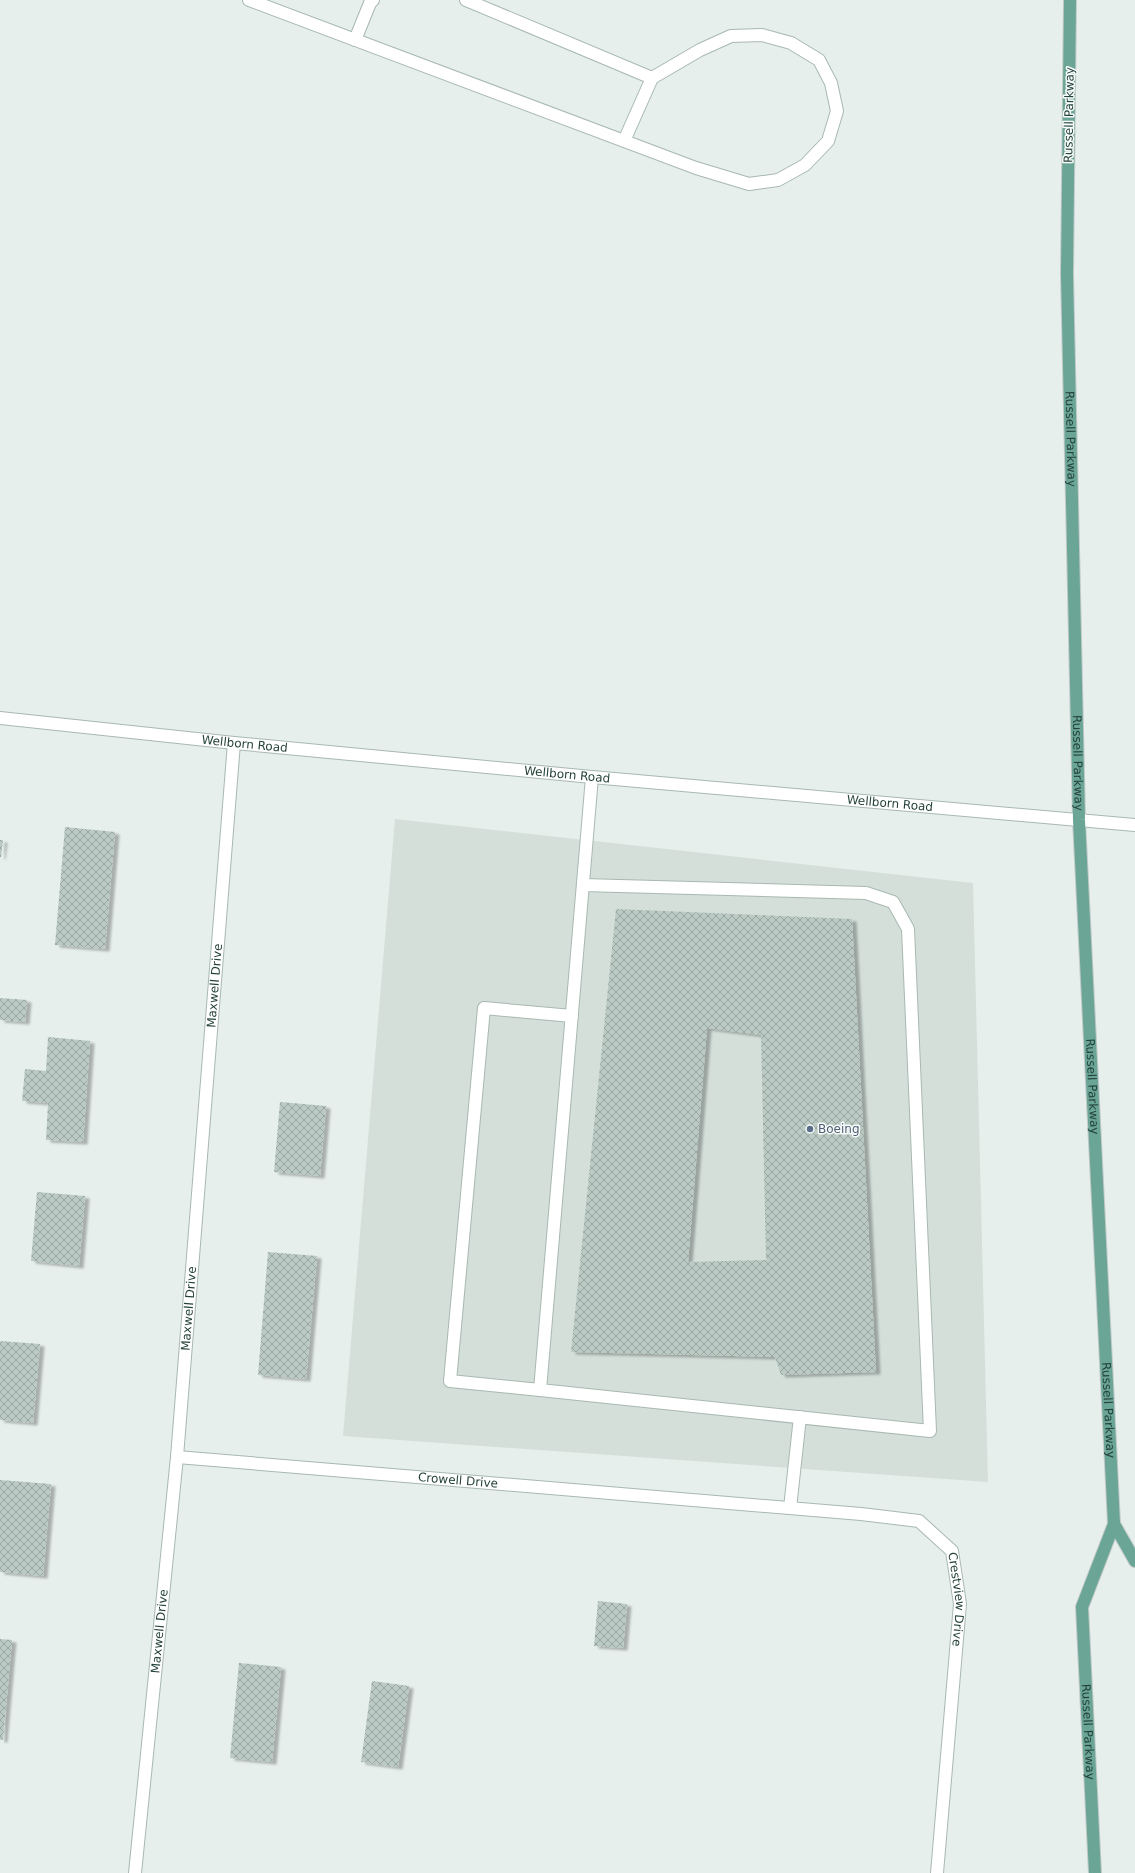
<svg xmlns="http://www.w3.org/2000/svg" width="1135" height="1873" viewBox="0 0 1135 1873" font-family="'DejaVu Sans',sans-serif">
  <defs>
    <pattern id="building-cross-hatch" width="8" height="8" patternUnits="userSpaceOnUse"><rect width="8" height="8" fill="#bbcac4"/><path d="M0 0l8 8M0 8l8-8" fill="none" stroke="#98a6a0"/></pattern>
    <filter id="shadow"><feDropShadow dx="4.5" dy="2.5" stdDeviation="1" flood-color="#0004"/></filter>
  </defs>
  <rect width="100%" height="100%" fill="#e6efeb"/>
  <path fill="#d4dfda" d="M395 819 973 883 988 1482 343 1436Z"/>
  <g fill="url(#building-cross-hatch)" fill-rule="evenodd" filter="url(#shadow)">
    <path d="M65 827 115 832 105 949 55 945Z"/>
    <path d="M0 840H3L1 857H0Z"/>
    <path d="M616 909 852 919 876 1372 781 1375 775 1357 571 1352ZM707 1028 761 1035 766 1260 688 1262Z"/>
    <path d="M0 998 27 1000 25 1022 0 1020Z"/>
    <path d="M48 1037 90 1041 83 1142 46 1140 48 1103 22 1101 25 1069 46 1071Z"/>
    <path d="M280 1102 326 1106 320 1176 274 1172Z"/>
    <path d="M37 1192 85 1196 79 1266 31 1261Z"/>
    <path d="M268 1252 317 1256 306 1379 258 1375Z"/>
    <path d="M0 1341 40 1344 33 1423 0 1420Z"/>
    <path d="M0 1480 51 1484 43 1576 0 1572Z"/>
    <path d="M598 1601 627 1604 623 1648 594 1646Z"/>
    <path d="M0 1639 12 1640 3 1740H0Z"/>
    <path d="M239 1663 281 1667 272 1762 230 1758Z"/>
    <path d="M372 1681 409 1686 398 1767 361 1762Z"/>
  </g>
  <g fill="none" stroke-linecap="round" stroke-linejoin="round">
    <defs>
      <g id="service">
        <path d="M249 0 696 168 749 184 778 180 805 165 828 141 837 111 831 83 819 60 791 43 762 35 731 36 700 50 652 78 624 141"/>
        <path d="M466 0 652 78"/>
        <path d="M355 40 370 3 373 0"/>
        <path d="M583 885 866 893 893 902 908 929 930 1431 540 1390 592 777"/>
        <path d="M540 1390 450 1381 484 1008 572 1016"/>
        <path d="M790 1508 800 1417"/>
      </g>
      <g id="minor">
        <path id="s1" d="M177 1457 861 1514 919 1521 952 1551 960 1604 937 1873"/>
        <path id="s2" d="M135 1873 177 1457 234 743"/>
      </g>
      <g id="tertiary">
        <path id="s3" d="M0 718 234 743 592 777 1135 825"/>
      </g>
      <g id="primary">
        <path id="s4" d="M1070 0 1067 274 1079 820 1114 1524 1082 1607 1095 1873"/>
        <path d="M1114 1524 1135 1561"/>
      </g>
    </defs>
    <use href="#service" stroke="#a8b8b2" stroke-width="14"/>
    <use href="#minor" stroke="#a8b8b2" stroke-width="14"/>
    <use href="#tertiary" stroke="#a8b8b2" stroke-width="14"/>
    <use href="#primary" stroke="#c2cac8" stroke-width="14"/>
    <use href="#service" stroke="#fff" stroke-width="12"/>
    <use href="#minor" stroke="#fff" stroke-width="12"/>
    <use href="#tertiary" stroke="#fff" stroke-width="12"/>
    <use href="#primary" stroke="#6aa596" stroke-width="12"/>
  </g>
  <circle fill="#5c6f8a" stroke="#f7fbf9" stroke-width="1.5" cx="810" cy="1129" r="4"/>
  <g text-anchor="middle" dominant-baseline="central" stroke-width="3" stroke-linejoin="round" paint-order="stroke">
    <g font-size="12" fill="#24423a" stroke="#f7fbf9">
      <text transform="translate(1069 115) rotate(-89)">Russell Parkway</text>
      <text stroke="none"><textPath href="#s4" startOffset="439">Russell Parkway</textPath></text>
      <text stroke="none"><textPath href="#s3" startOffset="246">Wellborn Road</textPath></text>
      <text stroke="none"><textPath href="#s4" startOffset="763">Russell Parkway</textPath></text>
      <text stroke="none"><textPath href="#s3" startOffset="570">Wellborn Road</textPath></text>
      <text stroke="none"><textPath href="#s3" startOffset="894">Wellborn Road</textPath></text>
      <text stroke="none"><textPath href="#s2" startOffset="891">Maxwell Drive</textPath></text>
      <text stroke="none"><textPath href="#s4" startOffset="1087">Russell Parkway</textPath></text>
      <text stroke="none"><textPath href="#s2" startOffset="567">Maxwell Drive</textPath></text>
      <text stroke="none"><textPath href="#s4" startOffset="1411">Russell Parkway</textPath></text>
      <text stroke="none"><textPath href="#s1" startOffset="282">Crowell Drive</textPath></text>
      <text stroke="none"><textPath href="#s1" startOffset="838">Crestview Drive</textPath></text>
      <text stroke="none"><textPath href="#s2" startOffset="243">Maxwell Drive</textPath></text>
      <text stroke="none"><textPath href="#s4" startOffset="1739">Russell Parkway</textPath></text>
    </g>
    <g font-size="12" fill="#4e5e75" stroke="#f7fbf9" text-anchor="start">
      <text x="818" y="1129">Boeing</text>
    </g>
  </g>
</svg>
